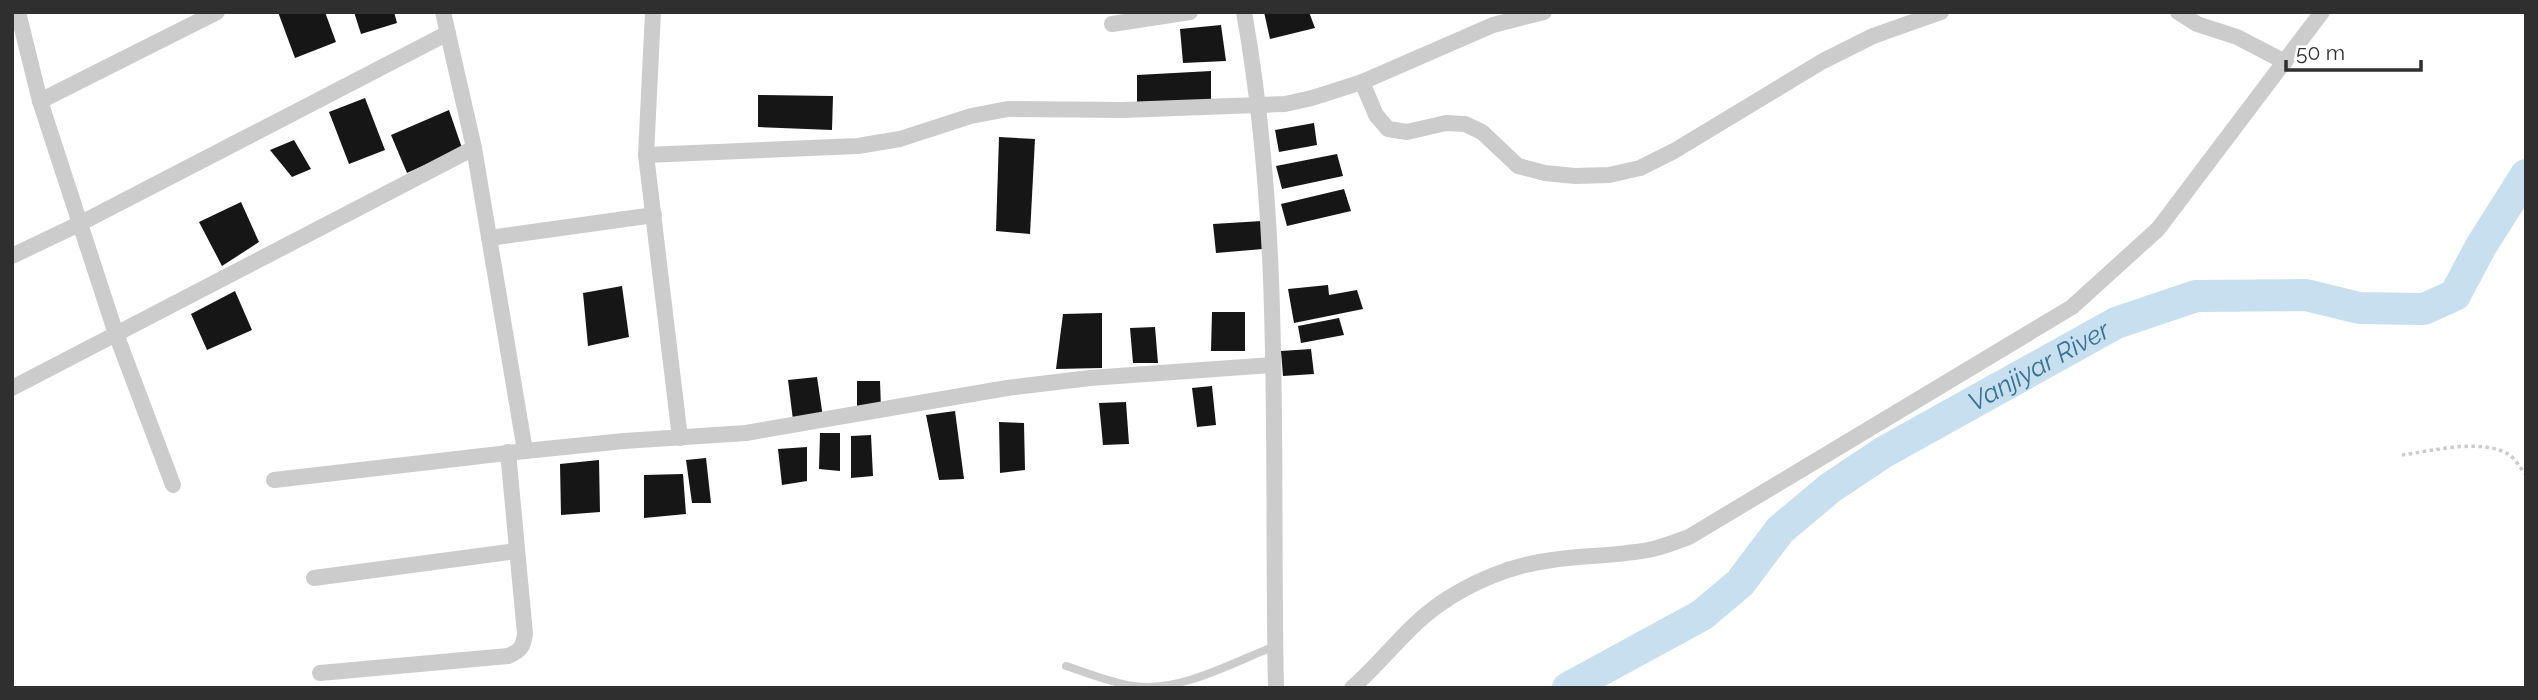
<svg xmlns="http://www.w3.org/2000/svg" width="2538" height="700" viewBox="0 0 2538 700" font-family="Raleway,sans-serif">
  <rect width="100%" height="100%" fill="#fff"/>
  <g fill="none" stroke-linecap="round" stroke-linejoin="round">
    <path stroke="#c7dfee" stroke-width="32" id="s1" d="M1568 688 1702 615 1740 583 1780 530 1830 488 1884 452 2116 323 2196 296 2306 295 2359 308 2424 309 2455 295 2481 246 2526 175"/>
  </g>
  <g fill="#161616">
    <path d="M278 12H325L336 42 295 58Z"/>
    <path d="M354 12H394L397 23 361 34Z"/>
    <path d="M1264 12H1309L1315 28 1270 39Z"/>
    <path d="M1221 25 1226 61 1183 63 1180 29Z"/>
    <path d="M1211 71V103L1137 105V75Z"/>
    <path d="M758 95 833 96 832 130 758 127Z"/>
    <path d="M365 98 385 150 349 164 329 112Z"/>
    <path d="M449 110 462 148 407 173 391 135Z"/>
    <path d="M1314 123 1317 145 1279 152 1275 130Z"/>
    <path d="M999 137 1035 139 1030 234 996 231Z"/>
    <path d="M294 140 311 169 292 177 270 150Z"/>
    <path d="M1337 154 1343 176 1282 189 1276 166Z"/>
    <path d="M1344 189 1351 211 1287 226 1281 204Z"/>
    <path d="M241 202 259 242 222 266 199 222Z"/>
    <path d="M1262 221 1263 249 1216 253 1213 224Z"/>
    <path d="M1328 285 1329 295 1357 290 1363 309 1294 323 1288 289Z"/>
    <path d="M622 286 629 337 588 346 583 293Z"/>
    <path d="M235 291 252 330 207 350 191 314Z"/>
    <path d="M1212 312H1245V351H1211Z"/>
    <path d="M1102 313V368L1056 369 1063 314Z"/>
    <path d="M1339 318 1344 335 1301 343 1298 326Z"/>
    <path d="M1155 327 1158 363H1133L1130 328Z"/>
    <path d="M1311 349 1314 374 1283 376 1281 351Z"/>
    <path d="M817 377 823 417 793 420 788 380Z"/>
    <path d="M857 381H880L881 408 857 411Z"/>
    <path d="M1212 386 1216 425 1197 427 1192 388Z"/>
    <path d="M1126 402 1129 444 1103 445 1099 403Z"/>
    <path d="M955 411 964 479 939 480 926 415Z"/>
    <path d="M999 422 1024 423 1025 470 1000 473Z"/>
    <path d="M820 433H840V471L819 469Z"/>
    <path d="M871 435 873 476 851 478V436Z"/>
    <path d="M807 447V481L782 485 778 449Z"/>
    <path d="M706 458 711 503H692L686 460Z"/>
    <path d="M599 460 600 512 561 515 560 464Z"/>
    <path d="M683 474 686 514 644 518V475Z"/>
  </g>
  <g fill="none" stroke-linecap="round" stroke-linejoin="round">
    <path stroke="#ccc" stroke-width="3.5" stroke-dasharray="3.5 3.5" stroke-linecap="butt" d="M2402 455C2431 451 2481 438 2508 454 2515 458 2521 469 2526 475"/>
    <path stroke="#ccc" stroke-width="8" d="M1066 666C1088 673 1111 683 1134 686 1179 693 1234 662 1275 646"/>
    <g stroke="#ccc" stroke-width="16">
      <path d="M18 12 40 101 116 334 474 148"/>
      <path d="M443 12 474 148 525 451"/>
      <path d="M653 12 646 155 680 438"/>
      <path d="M1244 12C1284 235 1271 463 1276 688"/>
      <path d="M2178 12 2197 24 2237 37 2285 62"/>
      <path d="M1112 24 1190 12"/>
      <path d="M1362 82 1376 115 1388 129 1407 132 1446 123 1465 124 1482 132 1518 166 1545 173 1575 176 1609 175 1640 168 1674 151 1823 61 1873 36 1941 12"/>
      <path d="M40 101 217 12"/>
      <path d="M646 155 858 146 900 139 971 116 1008 109 1123 110 1285 104 1312 98 1362 82 1493 25 1544 12"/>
      <path d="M489 238 654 215"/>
      <path d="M12 256 79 224 448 33"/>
      <path d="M12 388 116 334 173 485"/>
      <path d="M274 480 525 451 624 441 746 433 1007 388 1090 378 1273 365"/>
      <path d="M314 578 517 551"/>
      <path d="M320 673 508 656C520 651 523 648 525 634L508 452"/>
      <path d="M1352 688C1382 662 1405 629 1437 606 1470 582 1512 565 1552 560 1586 555 1620 556 1653 549 1666 546 1678 541 1689 537L2072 307 2158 229 2322 12"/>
    </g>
  </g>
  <g text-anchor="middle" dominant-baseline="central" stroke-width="7" stroke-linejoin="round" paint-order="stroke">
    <g font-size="26" font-style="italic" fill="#387296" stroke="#fff">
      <text stroke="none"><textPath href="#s1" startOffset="576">Vanjiyar River</textPath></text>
    </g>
  </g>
  <rect width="2538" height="700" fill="none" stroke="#2f2f2f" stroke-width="28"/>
  <path d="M2286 60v10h135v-10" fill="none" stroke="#2f2f2f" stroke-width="3.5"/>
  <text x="2296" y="60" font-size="21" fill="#2f2f2f" stroke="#ffffff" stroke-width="5" paint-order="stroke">50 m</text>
</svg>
